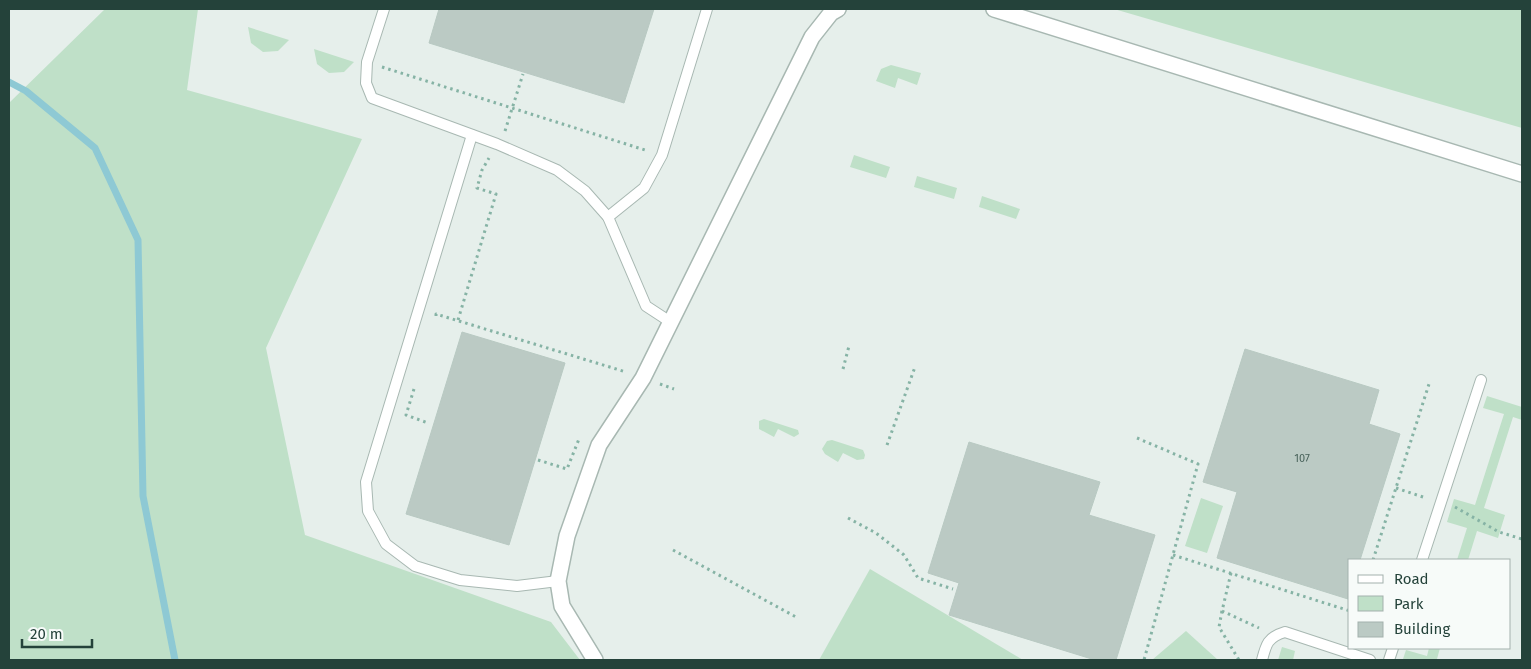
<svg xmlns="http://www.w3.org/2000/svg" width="1531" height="669" viewBox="0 0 1531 669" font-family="'Fira Sans',sans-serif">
  <rect width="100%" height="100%" fill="#e6efeb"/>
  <g fill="#bfe0c8">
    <path d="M105 9H198L187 90 362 139 266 348 305 535 551 622 580 660H9V103Z"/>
    <path d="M1114 9H1522V128Z"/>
    <path d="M248 27 289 40 278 51 263 52 251 43Z"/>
    <path d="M314 49 354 62 344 72 329 73 317 64Z"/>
    <path d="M891 65 921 73 917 85 898 78 895 88 876 81 881 69Z"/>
    <path d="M854 155 890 167 886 178 850 167Z"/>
    <path d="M917 176 957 188 954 199 914 187Z"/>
    <path d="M982 196 1020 209 1016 219 979 207Z"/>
    <path d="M1487 396 1522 407V420L1513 417 1484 508 1505 515 1498 538 1477 531 1468 560H1457L1467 528 1447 522 1454 499 1475 505 1504 414 1483 408Z"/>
    <path d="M764 419 798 430 799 434 794 437 778 429 774 437 759 429V421Z"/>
    <path d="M832 440 863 450 865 455 864 459 857 460 843 453 838 462 825 454 822 449 827 441Z"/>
    <path d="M1201 498 1223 506 1207 553 1185 546Z"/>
    <path d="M870 569 1023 660H819Z"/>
    <path d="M1186 631 1218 660H1152Z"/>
    <path d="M1282 647 1295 651 1293 660H1278Z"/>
    <path d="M1429 648H1440L1437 659 1439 660 1403 659 1406 650 1427 656Z"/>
  </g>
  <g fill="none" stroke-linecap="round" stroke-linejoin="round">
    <path stroke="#8ec9d4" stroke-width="7" d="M9 82 26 91 95 148 138 240 143 496 175 660"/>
  </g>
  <g fill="#bbcac4" stroke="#b8c9c2">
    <path d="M439 9H654L624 103 429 43Z"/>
    <path d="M462 332 565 363 509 545 406 514Z"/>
    <path d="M1245 349 1379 390 1369 424 1400 434 1360 560H1350L1348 599 1217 558 1237 492 1203 482Z"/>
    <path d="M969 442 1100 482 1089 515 1155 535 1116 660H1095L949 615 959 583 928 573Z"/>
  </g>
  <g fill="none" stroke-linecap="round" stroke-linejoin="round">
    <defs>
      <g id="service">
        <path d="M384 9 367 62 366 83 372 98 497 144 557 170 585 191 608 217 646 306 672 323"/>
        <path d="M472 135 366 482 368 511 386 544 415 566 460 580 517 586 558 581"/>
        <path d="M608 217 644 188 662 155 707 9"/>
        <path d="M1422 560 1481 380"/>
        <path d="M1262 660C1266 644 1268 637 1285 632L1370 660"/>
        <path d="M1389 660 1393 648"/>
      </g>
      <g id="minor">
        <path d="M994 9 1522 174"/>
        <path d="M595 660 562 606 558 581 567 536 599 445 643 378 812 37 831 13 838 9"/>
      </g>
    </defs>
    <use href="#service" stroke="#a8b8b2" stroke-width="12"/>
    <use href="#minor" stroke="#a8b8b2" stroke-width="18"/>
    <g stroke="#86b3a5" stroke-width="3" stroke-dasharray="2.5 4" stroke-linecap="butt">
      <path d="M382 67 645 150"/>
      <path d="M505 131 523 74"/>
      <path d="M436 316V314L626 372"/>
      <path d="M458 320 496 194 477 188 482 170 489 158"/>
      <path d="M843 369 849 346"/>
      <path d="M660 384 674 389"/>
      <path d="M414 389 406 415 428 423"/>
      <path d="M1137 438 1198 464 1144 660"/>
      <path d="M887 445 915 367"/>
      <path d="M538 460 567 469 579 439"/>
      <path d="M1396 488 1426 498"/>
      <path d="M1455 507 1499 532 1522 539"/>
      <path d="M848 518 876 533 904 555 918 578 953 589"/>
      <path d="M673 550 796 617"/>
      <path d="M1173 555 1350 611"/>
      <path d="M1373 560 1429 384"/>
      <path d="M1231 573 1222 611 1259 628"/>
      <path d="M1222 611 1219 627 1239 660"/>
    </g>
    <use href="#service" stroke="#fff" stroke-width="10"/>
    <use href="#minor" stroke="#fff" stroke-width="15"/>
  </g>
  <g text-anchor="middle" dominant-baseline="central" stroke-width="5" stroke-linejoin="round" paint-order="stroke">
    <g font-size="11" fill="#4a645c">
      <text x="1302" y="458">107</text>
    </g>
  </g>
  <rect width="1531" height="669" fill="none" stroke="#24423a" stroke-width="20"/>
  <rect x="1348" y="559" width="162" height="90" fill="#f7fbf9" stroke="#a3b1ad"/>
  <rect x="1358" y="575" width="25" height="8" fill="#ffffff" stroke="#a3b1ad"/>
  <text x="1394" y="584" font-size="15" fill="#24423a">Road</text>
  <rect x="1358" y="596" width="25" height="15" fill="#bfe0c8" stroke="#a3b1ad"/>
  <text x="1394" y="609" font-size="15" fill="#24423a">Park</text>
  <rect x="1358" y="622" width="25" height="15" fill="#bbcac4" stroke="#a3b1ad"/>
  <text x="1394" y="634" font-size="15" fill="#24423a">Building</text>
  <path d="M22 639v8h70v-8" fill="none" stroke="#24423a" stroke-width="2.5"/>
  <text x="30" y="639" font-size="15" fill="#24423a" stroke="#f7fbf9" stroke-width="4" paint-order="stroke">20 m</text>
</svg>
